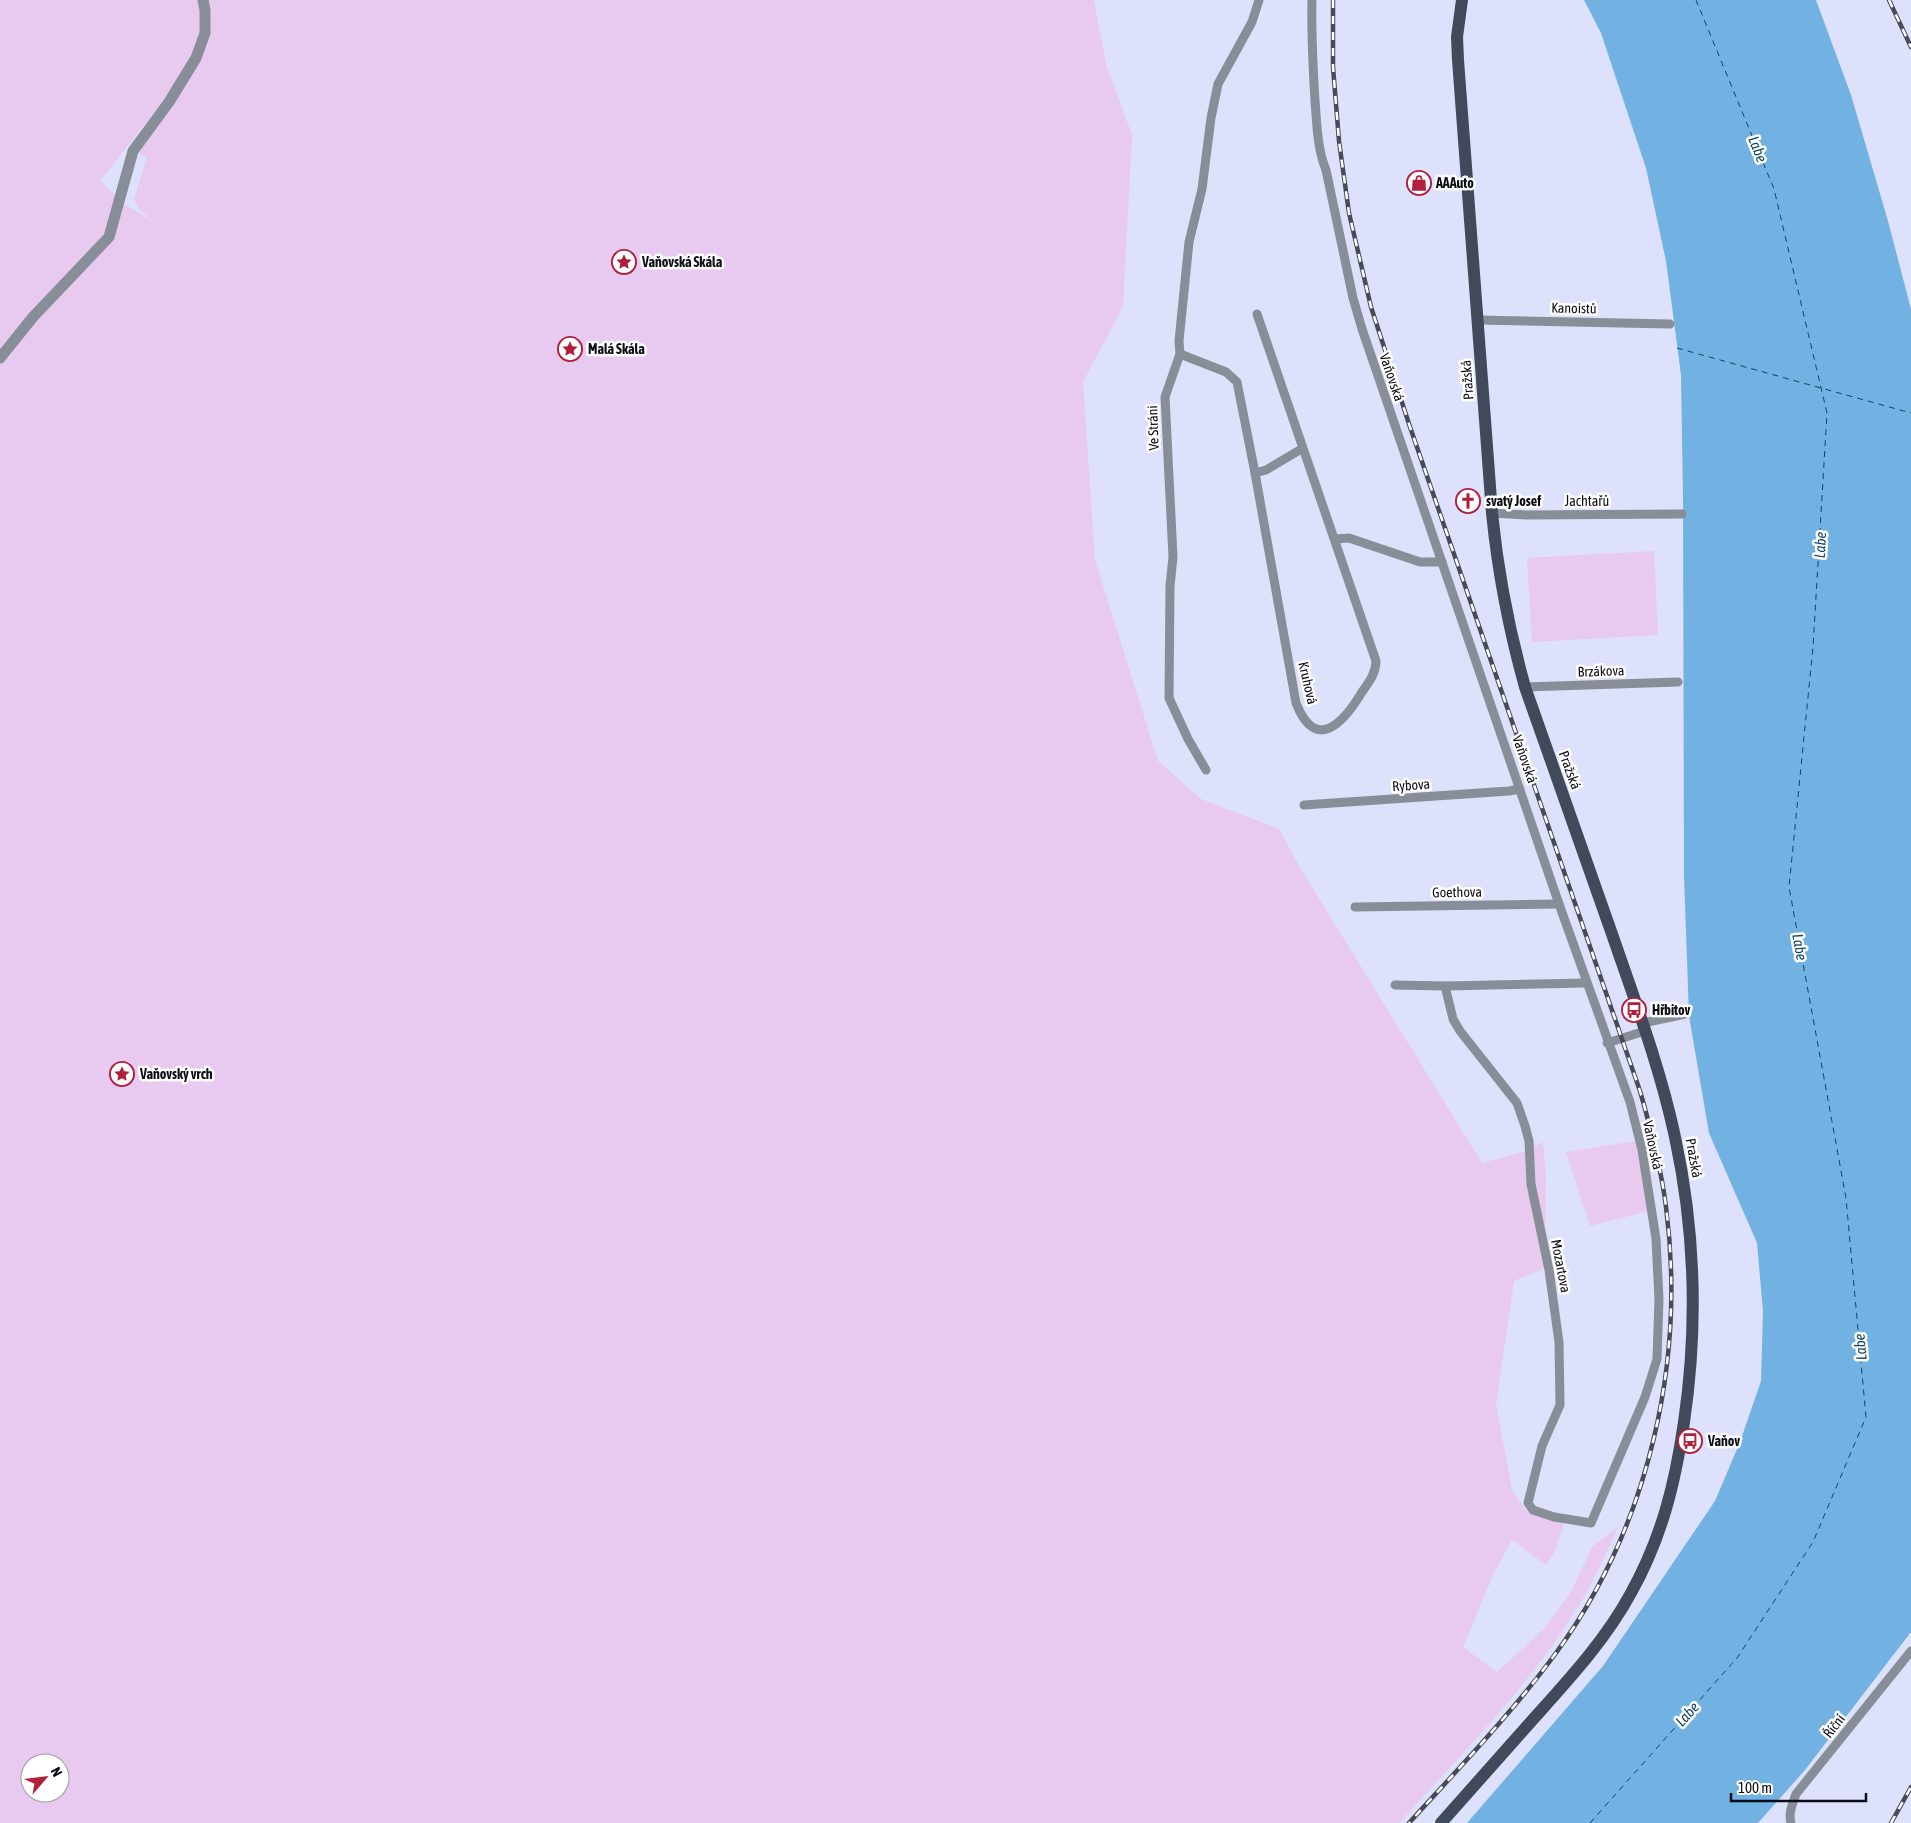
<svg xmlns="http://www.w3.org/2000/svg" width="1911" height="1823" viewBox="0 0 1911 1823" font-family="'Asap Condensed',sans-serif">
  <rect width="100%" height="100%" fill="#dde1fb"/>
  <g fill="#e8c9f0" fill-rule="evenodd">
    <path d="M0 0H199L200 35 192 55 176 84 100 181 127 206 152 221 139 208 134 199 147 158 137 152 198 62 206 0H1094L1106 64 1132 135 1123 306 1083 382 1095 560 1158 761 1201 799 1279 829 1302 871 1482 1163 1526 1151 1543 1142 1546 1174 1545 1268 1514 1281 1496 1404 1512 1490 1525 1509 1564 1524 1555 1551 1546 1565 1512 1540 1494 1573 1463 1647 1497 1672 1545 1628 1571 1592 1592 1547 1618 1527C1607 1552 1595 1578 1581 1602 1531 1684 1463 1753 1399 1823H0ZM30 1763H60V1793H30Z"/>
    <path d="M1654 551 1658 635 1532 642 1527 558Z"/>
    <path d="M1636 1141 1649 1211 1590 1226 1566 1152Z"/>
  </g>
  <path fill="#71b2e3" d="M1584 0H1816L1851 95 1888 221 1911 309V1632L1805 1770 1758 1823H1467L1603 1666 1715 1501 1740 1442 1761 1381 1763 1311 1757 1243 1709 1133 1689 1016 1684 875 1683 498 1681 375 1666 261 1646 168 1601 33Z"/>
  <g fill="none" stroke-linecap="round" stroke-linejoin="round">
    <g stroke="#114464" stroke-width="1" stroke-dasharray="6 5" stroke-linecap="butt">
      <path d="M1677 348 1911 413"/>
      <path d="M1590 1823 1737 1658 1813 1542 1866 1417 1846 1198 1789 887 1813 647 1827 413 1774 189 1696 0"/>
    </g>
    <g stroke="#888e98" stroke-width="9">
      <path d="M1312 0C1311 34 1313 67 1315 101 1317 124 1317 148 1326 170L1353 298 1362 329 1559 904 1630 1102 1642 1150 1656 1239 1659 1299 1657 1359 1645 1397 1591 1523 1554 1517 1533 1510 1528 1503 1542 1446 1560 1405 1559 1342 1549 1270 1531 1184 1529 1141 1525 1126 1517 1103 1460 1031 1453 1019 1445 986"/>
      <path d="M1257 314 1376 661C1376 673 1369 682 1362 692 1344 722 1316 754 1296 703L1255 473 1266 470 1303 448"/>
      <path d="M1477 320 1670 324"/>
      <path d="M1180 354 1226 372 1237 382 1255 473"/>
      <path d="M1492 513 1527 515 1682 514"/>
      <path d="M1335 539 1349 538 1420 562H1442"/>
      <path d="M1525 687 1678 682"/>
      <path d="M1206 770 1188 739 1169 698 1170 586 1173 557 1165 397 1180 354 1179 341 1189 242 1202 189 1211 118 1218 84 1252 22 1259 0"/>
      <path d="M1304 805 1509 791 1520 789"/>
      <path d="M1355 907 1559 904"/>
      <path d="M1395 985 1445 986 1586 983"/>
      <path d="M1643 1023 1685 1014"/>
      <path d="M1607 1043 1645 1031"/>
      <path d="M1791 1823C1788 1813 1793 1803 1796 1794L1911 1651"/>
    </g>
    <path stroke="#888e98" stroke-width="11" d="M0 358 33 317 109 237 133 151 169 102 196 58 205 33V10L203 0"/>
    <path stroke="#404a5a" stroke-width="12" d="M1441 1823C1473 1787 1504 1752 1536 1716 1571 1677 1606 1639 1631 1593 1662 1537 1675 1484 1684 1422 1698 1327 1695 1230 1675 1137 1660 1067 1635 1001 1612 934 1583 852 1554 770 1525 687 1509 630 1498 573 1492 513L1458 60 1457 37 1462 0"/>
    <defs>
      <g id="rail">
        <path d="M1333 0V67L1339 141 1349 213 1371 307 1410 427 1640 1091C1651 1129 1661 1167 1666 1207 1686 1361 1649 1526 1556 1653 1512 1713 1459 1768 1409 1823"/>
        <path d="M1889 0 1911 47"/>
        <path d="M1891 1823 1911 1787"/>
      </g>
    </defs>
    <use href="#rail" stroke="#494a58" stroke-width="4.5"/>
    <use href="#rail" stroke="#fff" stroke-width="2.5" stroke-dasharray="8" stroke-linecap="butt"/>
  </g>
  <defs>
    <symbol id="shop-ring" viewBox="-11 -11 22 22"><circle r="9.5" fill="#fff" stroke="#b21f3b" stroke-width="1.5"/><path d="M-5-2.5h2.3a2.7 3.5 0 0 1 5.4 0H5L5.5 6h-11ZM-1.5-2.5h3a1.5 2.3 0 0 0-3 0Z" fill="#b21f3b"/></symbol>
    <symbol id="sight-ring" viewBox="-11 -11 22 22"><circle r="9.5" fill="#fff" stroke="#b21f3b" stroke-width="1.5"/><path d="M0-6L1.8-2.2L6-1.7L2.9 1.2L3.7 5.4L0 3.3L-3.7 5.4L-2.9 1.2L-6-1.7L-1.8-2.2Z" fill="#b21f3b"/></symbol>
    <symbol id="church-ring" viewBox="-11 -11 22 22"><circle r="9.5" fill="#fff" stroke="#b21f3b" stroke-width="1.5"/><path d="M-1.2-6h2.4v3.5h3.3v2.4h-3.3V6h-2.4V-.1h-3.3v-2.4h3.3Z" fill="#b21f3b"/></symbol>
    <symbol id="bus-ring" viewBox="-11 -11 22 22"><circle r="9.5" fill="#fff" stroke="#b21f3b" stroke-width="1.5"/><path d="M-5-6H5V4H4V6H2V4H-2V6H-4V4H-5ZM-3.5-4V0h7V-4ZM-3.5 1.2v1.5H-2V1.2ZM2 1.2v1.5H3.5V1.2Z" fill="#b21f3b"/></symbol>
  </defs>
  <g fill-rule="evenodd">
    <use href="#shop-ring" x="1405" y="169" width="28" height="28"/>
    <use href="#sight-ring" x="610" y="248" width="28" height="28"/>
    <use href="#sight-ring" x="556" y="335" width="28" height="28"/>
    <use href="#church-ring" x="1454" y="487" width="28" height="28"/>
    <use href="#bus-ring" x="1620" y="996" width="28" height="28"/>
    <use href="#sight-ring" x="108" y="1060" width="28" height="28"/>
    <use href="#bus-ring" x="1676" y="1427" width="28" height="28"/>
  </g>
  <g text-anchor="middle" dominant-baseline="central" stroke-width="5" stroke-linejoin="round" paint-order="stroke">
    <g font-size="14" font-weight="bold" fill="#0d0d16" stroke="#fff" text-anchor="start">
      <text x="1436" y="183">AAAuto</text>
      <text x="642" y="262">Vaňovská Skála</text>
      <text x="588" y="349">Malá Skála</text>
      <text x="1486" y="501">svatý Josef</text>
      <text x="1652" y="1010">Hřbitov</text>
      <text x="140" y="1074">Vaňovský vrch</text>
      <text x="1708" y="1441">Vaňov</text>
    </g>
    <g font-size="14" fill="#0d0d16" stroke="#fff">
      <text transform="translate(1574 308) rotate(1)">Kanoistů</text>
      <text transform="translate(1392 377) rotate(71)">Vaňovská</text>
      <text transform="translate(1467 380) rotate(-94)">Pražská</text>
      <text transform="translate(1153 428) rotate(-92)">Ve Stráni</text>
      <text x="1587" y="501">Jachtařů</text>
      <text transform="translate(1601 671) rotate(-2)">Brzákova</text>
      <text transform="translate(1308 683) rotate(77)">Kruhová</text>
      <text transform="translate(1525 759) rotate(71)">Vaňovská</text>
      <text transform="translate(1570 770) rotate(70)">Pražská</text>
      <text transform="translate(1411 785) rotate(-4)">Rybova</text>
      <text transform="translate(1457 892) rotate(-1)">Goethova</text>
      <text transform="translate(1653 1145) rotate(78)">Vaňovská</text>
      <text transform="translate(1694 1158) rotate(80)">Pražská</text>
      <text transform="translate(1561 1266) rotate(79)">Mozartova</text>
      <text transform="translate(1834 1726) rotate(-52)">Říční</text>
    </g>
    <g font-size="15" font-style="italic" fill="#114464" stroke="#fff">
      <text transform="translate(1758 149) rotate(68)">Labe</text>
      <text transform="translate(1820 545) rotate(-87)">Labe</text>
      <text transform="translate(1800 947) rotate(80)">Labe</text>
      <text transform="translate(1860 1347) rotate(-95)">Labe</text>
      <text transform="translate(1687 1714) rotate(-48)">Labe</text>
    </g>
  </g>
  <g transform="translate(45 1778) rotate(62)"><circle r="24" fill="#ffffff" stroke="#9e9ea2"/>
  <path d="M0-4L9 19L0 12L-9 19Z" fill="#b21f3b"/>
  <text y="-8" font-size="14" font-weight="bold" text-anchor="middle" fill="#0d0d16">N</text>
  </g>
  <path d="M1731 1793v8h135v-8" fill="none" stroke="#0d0d16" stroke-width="2.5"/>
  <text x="1738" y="1793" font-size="15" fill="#0d0d16" stroke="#ffffff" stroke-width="4" paint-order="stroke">100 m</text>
</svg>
